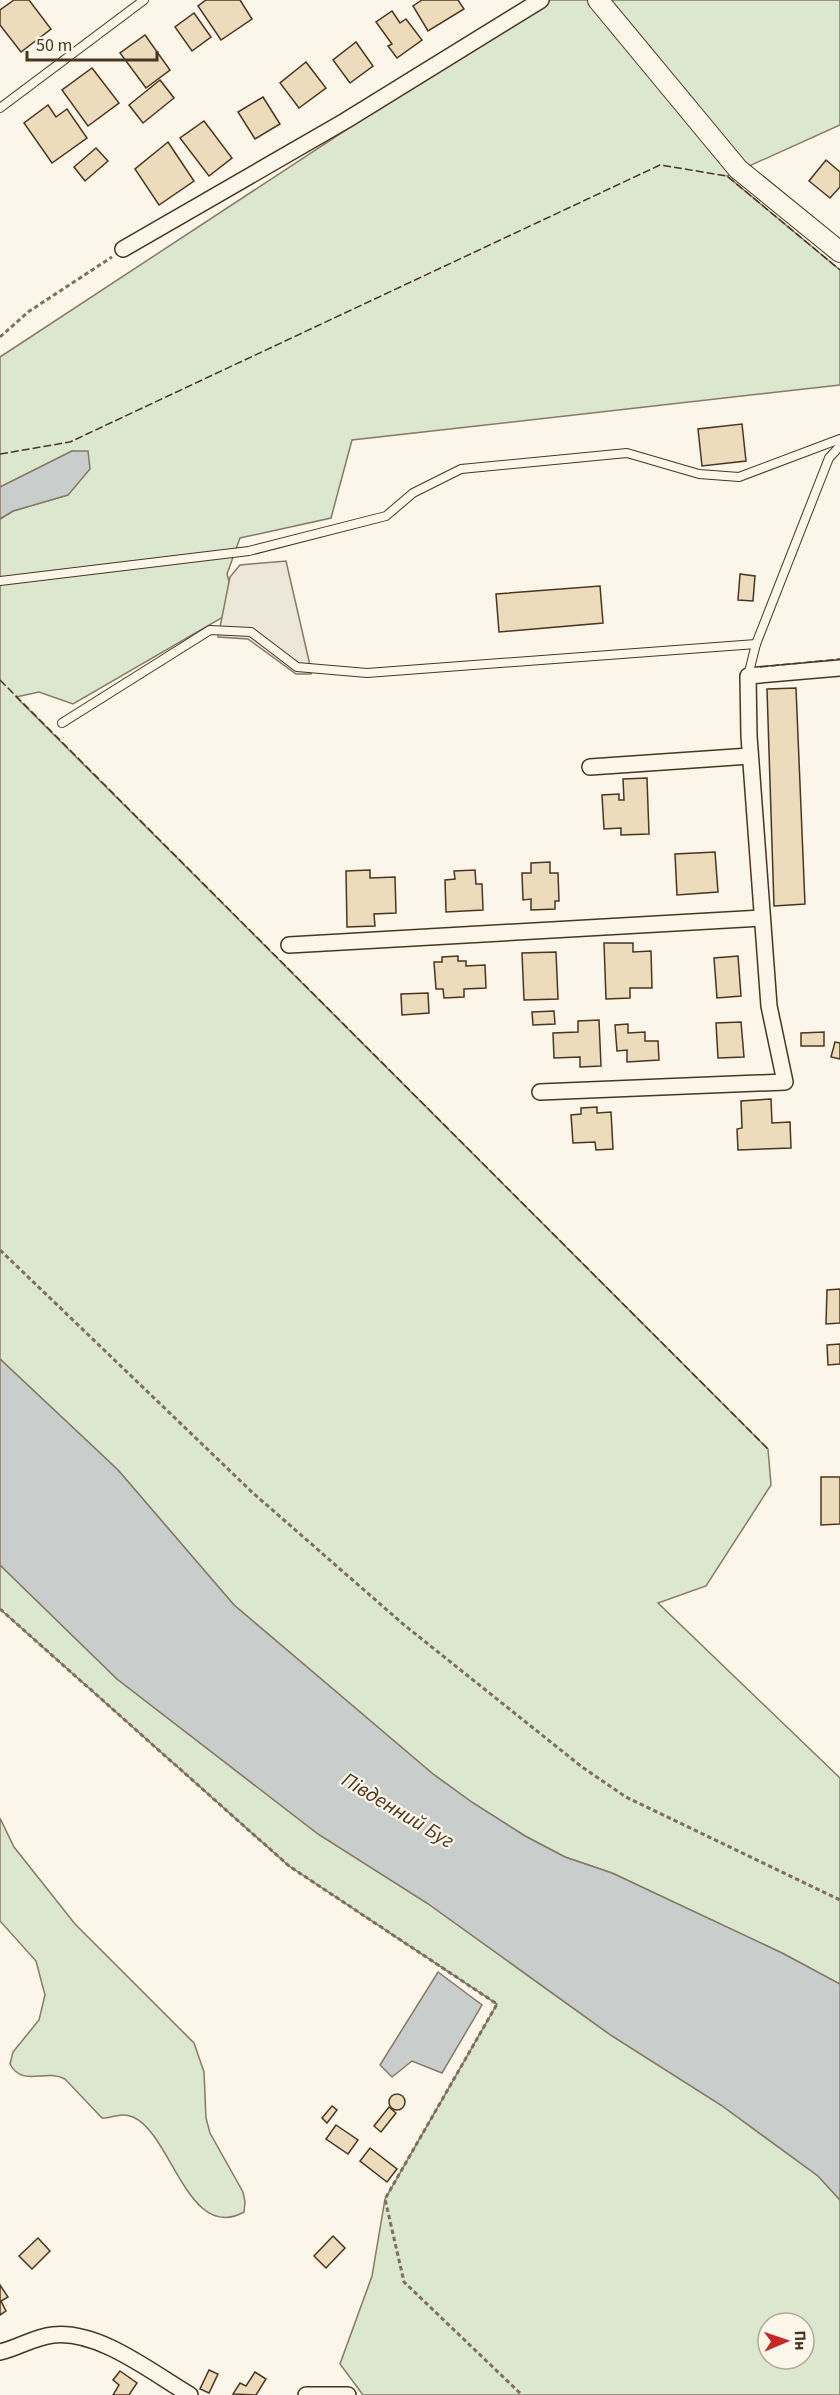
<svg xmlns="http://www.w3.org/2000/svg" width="840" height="2395" viewBox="0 0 840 2395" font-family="'Source Sans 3',sans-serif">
  <rect width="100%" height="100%" fill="#fbf6e9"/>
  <g fill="#dce7d0" stroke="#887966" stroke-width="1.5" fill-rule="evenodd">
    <path d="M544 0H840V125L727 176 840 270V385L352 440 331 518 240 538 227 574 237 609 73 704 39 692 16 697 768 1449 771 1485 706 1586 658 1603 840 1778V1984L782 1953 612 1873 565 1857 525 1836 473 1803 433 1774 234 1605 118 1470 0 1359V519L13 511 68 495 72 451 0 487V357Z"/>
    <path d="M0 1565 117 1679 318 1834 427 1903 612 2036 721 2105 818 2176 840 2200V2395H363L340 2364 372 2276 385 2199 497 2004 289 1866 0 1609ZM768 2323H804V2359H768Z"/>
    <path d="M0 1818 14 1847 75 1924 194 2043 204 2072 206 2118 210 2133 243 2192 245 2202 244 2212C188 2243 172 2134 133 2117 121 2112 113 2118 102 2118L65 2079C45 2068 23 2088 10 2064L13 2052 39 2020 45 1995 36 1961 0 1921Z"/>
  </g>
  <path fill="#ede7d9" stroke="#887966" stroke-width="1.5" d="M286 561 309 661 311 674H296L248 639 218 637 230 577 240 565Z"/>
  <g fill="#c9cecd" stroke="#887966" stroke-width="1.5">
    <path d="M72 451H88L90 469 68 495 13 511 0 519V487Z"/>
    <path d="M0 1359 118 1470 234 1605 433 1774 473 1803 525 1836 565 1857 612 1873 782 1953 840 1984V2200L818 2176 721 2105 612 2036 427 1903 318 1834 117 1679 0 1565Z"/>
    <path d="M438 1972 482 2005 442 2073 412 2061 392 2077 380 2065Z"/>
  </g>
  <g fill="#ecdcbc" stroke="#4a3520" stroke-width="1.5">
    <path d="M14 0H29L51 29 21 52 0 25V10Z"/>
    <path d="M206 0H240L252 19 221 40 198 6Z"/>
    <path d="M422 0H458L464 9 428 31 413 6Z"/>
    <path d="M392 11 400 23 406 19 422 40 397 58 388 46 392 44 376 22Z"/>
    <path d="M194 13 211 37 192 51 175 27Z"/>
    <path d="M145 35 170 70 146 88 120 53Z"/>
    <path d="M356 42 373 66 350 83 333 60Z"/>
    <path d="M306 62 326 88 299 108 280 83Z"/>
    <path d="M92 68 119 103 88 126 62 90Z"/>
    <path d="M160 80 174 98 143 123 129 105Z"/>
    <path d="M263 97 280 124 255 139 238 112Z"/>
    <path d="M48 105 56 117 67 109 87 138 52 163 24 123Z"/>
    <path d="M204 121 232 158 209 176 180 138Z"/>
    <path d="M168 142 194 181 159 205 135 169Z"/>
    <path d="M96 148 108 161 85 181 74 167Z"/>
    <path d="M826 160 840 172V187L830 198 809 181Z"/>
    <path d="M742 424 746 461 702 466 698 429Z"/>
    <path d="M740 574 755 576 753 601 738 600Z"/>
    <path d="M600 586 603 623 499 632 496 594Z"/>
    <path d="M796 688 805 904 774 906 767 689Z"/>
    <path d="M647 778 649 834 621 835V828L604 829 602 795 619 794V800H624L623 779Z"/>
    <path d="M715 852 718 892 677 895 675 854Z"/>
    <path d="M550 862V873H558L559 901H555V909L531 910V899L523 900 522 873H531V863Z"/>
    <path d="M370 870V878L395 877 396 913 374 914 375 926 347 927 346 871Z"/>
    <path d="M475 870 476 884H482L483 910 446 912 445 880 455 879 454 871Z"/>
    <path d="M604 943H633V952L651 951 652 988H630V998L606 999Z"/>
    <path d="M556 952 558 999 524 1000 522 953Z"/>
    <path d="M458 956V961H466V966L485 965 486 988 464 989V997L444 998 443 989H436L434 962H442V957Z"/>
    <path d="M738 956 741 996 717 998 714 958Z"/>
    <path d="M428 993 429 1013 402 1015 401 994Z"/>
    <path d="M554 1011 555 1024 533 1025 532 1012Z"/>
    <path d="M599 1020 601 1066 580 1067V1057L554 1058 553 1033 578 1032V1021Z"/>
    <path d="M741 1022 744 1057 718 1058 716 1023Z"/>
    <path d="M628 1024V1033L645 1032V1041H658L659 1060 627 1062V1050L617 1051 615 1025Z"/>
    <path d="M824 1032V1046H801V1033Z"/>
    <path d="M835 1042 840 1043V1059L831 1057Z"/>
    <path d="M771 1099 772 1123 790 1122 791 1148 738 1150 737 1129 742 1128 741 1101Z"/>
    <path d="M597 1107V1113L611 1112 613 1149 596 1150 595 1142 573 1143 571 1115 581 1114V1108Z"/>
    <path d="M840 1289V1323L826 1324 827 1290Z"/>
    <path d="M840 1344V1364L828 1365 827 1345Z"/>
    <path d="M821 1477H840V1524L821 1525Z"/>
    <circle cx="397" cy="2102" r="8"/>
    <path d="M332 2106 337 2110 327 2123 322 2118Z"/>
    <path d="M389 2107 396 2113 381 2132 374 2126Z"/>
    <path d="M336 2125 358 2140 348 2154 326 2139Z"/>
    <path d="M370 2148 397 2169 387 2182 360 2161Z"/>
    <path d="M333 2236 345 2248 326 2268 314 2256Z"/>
    <path d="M38 2238 50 2251 32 2269 19 2256Z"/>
    <path d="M0 2285 8 2297 1 2301 6 2311 0 2315Z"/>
    <path d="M209 2370 218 2374 209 2393 200 2389Z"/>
    <path d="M120 2371 137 2383 129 2395H113L119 2385 113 2380Z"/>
    <path d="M255 2372 266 2379 256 2395 233 2394 240 2383 246 2386Z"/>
  </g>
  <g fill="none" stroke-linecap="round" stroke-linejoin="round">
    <defs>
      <g id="service">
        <path d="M0 108 144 0"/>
        <path d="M0 581 249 551 386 516 413 493 461 469 627 453 699 474 739 477 840 439"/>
        <path d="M748 676 756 644 829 458 840 446"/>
        <path d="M62 723 210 630 251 632 297 667 367 673 756 644"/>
      </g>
      <g id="minor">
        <path d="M123 249 345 121 541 0"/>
        <path d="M590 767 750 756"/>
        <path d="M289 945 762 918"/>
        <path d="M540 1092 785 1082 769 1006 749 736 748 676 840 668"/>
        <path d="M0 2352C18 2348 34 2337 53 2335 99 2330 151 2372 190 2395"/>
        <path d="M306 2395H348"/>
      </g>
      <path id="tertiary" d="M598 0 738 169 840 252"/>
    </defs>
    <use href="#service" stroke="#4a3520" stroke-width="10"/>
    <use href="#minor" stroke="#4a3520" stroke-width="18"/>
    <use href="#tertiary" stroke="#4a3520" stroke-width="22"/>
    <g stroke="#7f6f5c" stroke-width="3" stroke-dasharray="4.5 3" stroke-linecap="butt">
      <path d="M0 337 28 312 112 257"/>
      <path d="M0 1250 253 1493 403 1624 582 1767 626 1797 840 1900"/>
      <path d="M0 1609 289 1866 497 2004 385 2199 404 2282 522 2395"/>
    </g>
    <use href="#service" stroke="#fbf6e9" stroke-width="8"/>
    <use href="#minor" stroke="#fbf6e9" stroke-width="15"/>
    <use href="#tertiary" stroke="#fbf6e9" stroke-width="20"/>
    <g stroke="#4a3520" stroke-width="1.5" stroke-dasharray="8 3" stroke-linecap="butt">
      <path d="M0 454 70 442 660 165 727 176 840 270"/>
      <path d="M760 667 840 659"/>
      <path d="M0 680 768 1449"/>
    </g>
  </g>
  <g text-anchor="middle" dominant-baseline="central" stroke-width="4.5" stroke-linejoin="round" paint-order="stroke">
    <g font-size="21" font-style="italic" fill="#4a3520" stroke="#fbf6e9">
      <text transform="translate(398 1810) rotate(31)">Південний Буг</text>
    </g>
  </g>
  <g transform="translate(786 2341) rotate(88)"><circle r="28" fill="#fbf6e9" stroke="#b4a999" stroke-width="1.5"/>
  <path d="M0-4.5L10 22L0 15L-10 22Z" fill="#c62828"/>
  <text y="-9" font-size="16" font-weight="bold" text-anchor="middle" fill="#4a3520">Пн</text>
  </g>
  <path d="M27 51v9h130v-9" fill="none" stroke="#4a3520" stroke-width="3"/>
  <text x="36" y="51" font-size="18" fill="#4a3520" stroke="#fbf6e9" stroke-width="4.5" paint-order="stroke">50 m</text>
</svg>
